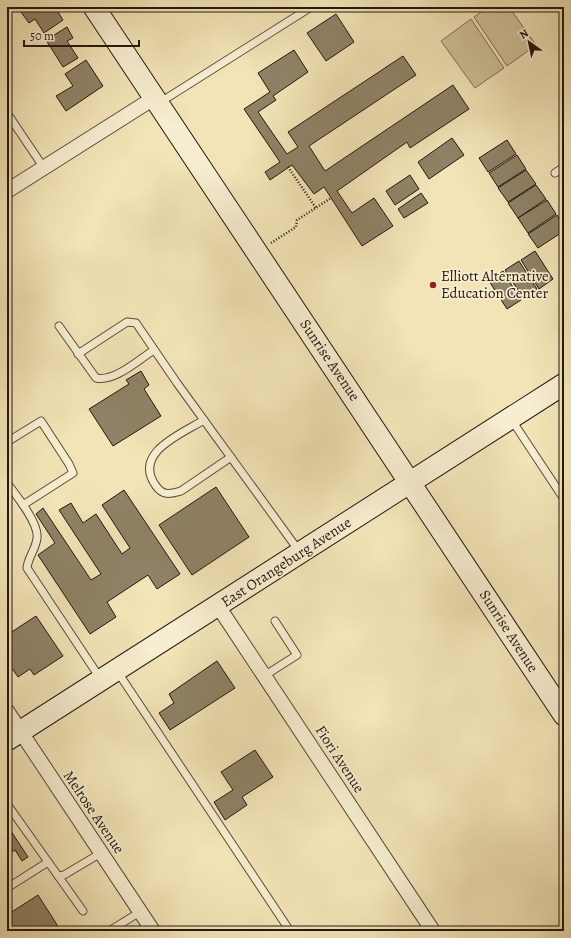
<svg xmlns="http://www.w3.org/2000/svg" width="571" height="938" viewBox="0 0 571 938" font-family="Alegreya,serif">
  <rect width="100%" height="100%" fill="#f2e4b7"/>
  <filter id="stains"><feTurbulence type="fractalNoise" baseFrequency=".005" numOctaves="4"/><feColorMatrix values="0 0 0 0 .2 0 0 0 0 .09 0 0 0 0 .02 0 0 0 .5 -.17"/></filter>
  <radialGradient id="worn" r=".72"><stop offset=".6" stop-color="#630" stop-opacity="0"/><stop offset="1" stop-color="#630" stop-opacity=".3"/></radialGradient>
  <g fill="#cfc19a" stroke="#796c54">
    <path d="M488 7H509L536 45 507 66 474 17Z"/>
    <path d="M471 19 504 68 475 88 441 41Z"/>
  </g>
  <g fill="#8f8266" stroke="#23180e">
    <path d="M55 7 63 20 44 33 35 19 29 23 18 8Z"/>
    <path d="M336 14 354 42 326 61 307 33Z"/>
    <path d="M67 27 73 38 67 41 78 58 63 67 46 40Z"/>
    <path d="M294 50 308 72 273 96 276 100 258 112 287 154 298 147 288 132 403 56 416 75 309 146 325 171 453 85 469 109 410 148 407 142 337 191 352 213 374 198 393 226 362 246 324 187 314 194 292 165 270 180 265 172 280 162 244 109 270 92 258 73Z"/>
    <path d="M86 60 103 86 66 111 56 96 73 86 65 74Z"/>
    <path d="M452 138 464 155 429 179 418 162Z"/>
    <path d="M507 140 516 154 488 172 479 158Z"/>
    <path d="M517 155 526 169 498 187 489 173Z"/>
    <path d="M526 170 536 184 508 202 498 188Z"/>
    <path d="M410 175 419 189 395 205 386 191Z"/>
    <path d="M536 185 546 199 518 218 508 203Z"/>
    <path d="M421 193 428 203 404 218 398 209Z"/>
    <path d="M547 200 556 214 528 233 518 218Z"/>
    <path d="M557 215 564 227V231L538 248 528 234Z"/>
    <path d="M535 251 553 279 539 289 521 260Z"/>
    <path d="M519 261 537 289 523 298 505 270Z"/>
    <path d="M503 271 521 300 507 309 489 281Z"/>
    <path d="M141 371 149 385 144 389 161 416 113 446 89 409 129 384 126 380Z"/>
    <path d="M216 487 249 537 192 575 159 525Z"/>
    <path d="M124 490 180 574 157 589 148 575 107 602 116 617 90 634 38 555 55 543 36 514 43 508 91 580 101 574 59 510 71 503 83 523 96 514 122 554 130 548 102 505Z"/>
    <path d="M36 616 63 656 34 675 30 669 18 677 7 661V635Z"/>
    <path d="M217 661 235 688 170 730 159 713 174 703 169 694Z"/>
    <path d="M255 750 273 777 242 797 247 805 225 820 214 802 233 790 221 772Z"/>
    <path d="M7 825 28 857 22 861 15 850 7 855Z"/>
    <path d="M38 895 61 931H7V915Z"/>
  </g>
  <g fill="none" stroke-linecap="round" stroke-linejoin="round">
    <defs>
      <g id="lane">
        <path d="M159 103 311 7"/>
        <path d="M7 113 44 168"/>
        <path d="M555 173 564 167"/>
        <path d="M59 326 96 378C115 382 138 360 154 350"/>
        <path d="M78 354 127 322 136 323 177 383 299 551"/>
        <path d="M511 419 564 499"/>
        <path d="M204 420C181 434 132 453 156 486 163 496 170 494 181 491L231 457"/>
        <path d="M7 442 41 421 69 464 73 473 23 505"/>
        <path d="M7 483C16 495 39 523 37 538 36 549 28 557 27 568L100 678"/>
        <path d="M117 671 290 931"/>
        <path d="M264 676 297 655 275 621"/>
        <path d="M7 804 83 911"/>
        <path d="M58 876 64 875 101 853"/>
        <path d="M7 888 48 862"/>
        <path d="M109 931 140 912"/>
      </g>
      <g id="street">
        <path d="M7 191 154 98"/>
        <path d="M218 606 433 931"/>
        <path d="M7 711 153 931"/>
      </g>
      <g id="secondary">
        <path d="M94 7 564 715"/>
        <path d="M7 740 564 384"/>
      </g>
    </defs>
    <use href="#lane" stroke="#574b38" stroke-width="9"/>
    <use href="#street" stroke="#574b38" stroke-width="16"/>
    <use href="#secondary" stroke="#23180e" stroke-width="23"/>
    <g stroke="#23180e" stroke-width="2.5" stroke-dasharray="1 2" stroke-linecap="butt">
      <path d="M288 167 316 208"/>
      <path d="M271 243 296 227 297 220 331 198"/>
    </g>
    <use href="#lane" stroke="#f7edd0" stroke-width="7"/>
    <use href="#street" stroke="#f7edd0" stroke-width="14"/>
    <use href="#secondary" stroke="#f7edd0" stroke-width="21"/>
  </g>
  <circle fill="#8f2418" stroke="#f7edd0" stroke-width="1.5" cx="433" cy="285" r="4"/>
  <g text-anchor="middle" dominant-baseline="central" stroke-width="3.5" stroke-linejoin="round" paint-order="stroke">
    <g font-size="15" fill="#23180e" stroke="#f7edd0" text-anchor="start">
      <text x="441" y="276">Elliott Alternative<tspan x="441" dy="17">Education Center</tspan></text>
    </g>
    <g font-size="15" fill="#23180e" stroke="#f7edd0">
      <text transform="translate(330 360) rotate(56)">Sunrise Avenue</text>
      <text transform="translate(286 562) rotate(-33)">East Orangeburg Avenue</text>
      <text transform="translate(509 631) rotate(57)">Sunrise Avenue</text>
      <text transform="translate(340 759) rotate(57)">Fiori Avenue</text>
      <text transform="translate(94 812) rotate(56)">Melrose Avenue</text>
    </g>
  </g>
  <rect width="571" height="938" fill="none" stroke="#f2e4b7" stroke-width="24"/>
  <rect x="8" y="8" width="555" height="922" fill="none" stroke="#23180e" stroke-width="2"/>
  <rect x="12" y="12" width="547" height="914" fill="none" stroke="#23180e"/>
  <g transform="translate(529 42) rotate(327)" stroke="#f7edd0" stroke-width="3" paint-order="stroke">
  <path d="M0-3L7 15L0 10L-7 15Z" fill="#23180e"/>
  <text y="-6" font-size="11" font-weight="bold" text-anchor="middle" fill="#23180e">N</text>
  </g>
  <path d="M24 40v6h115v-6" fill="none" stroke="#23180e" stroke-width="2"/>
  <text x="30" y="40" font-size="12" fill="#23180e" stroke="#f7edd0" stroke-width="3" paint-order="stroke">50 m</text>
  <rect width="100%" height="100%" filter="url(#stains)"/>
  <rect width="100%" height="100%" fill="url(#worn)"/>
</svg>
